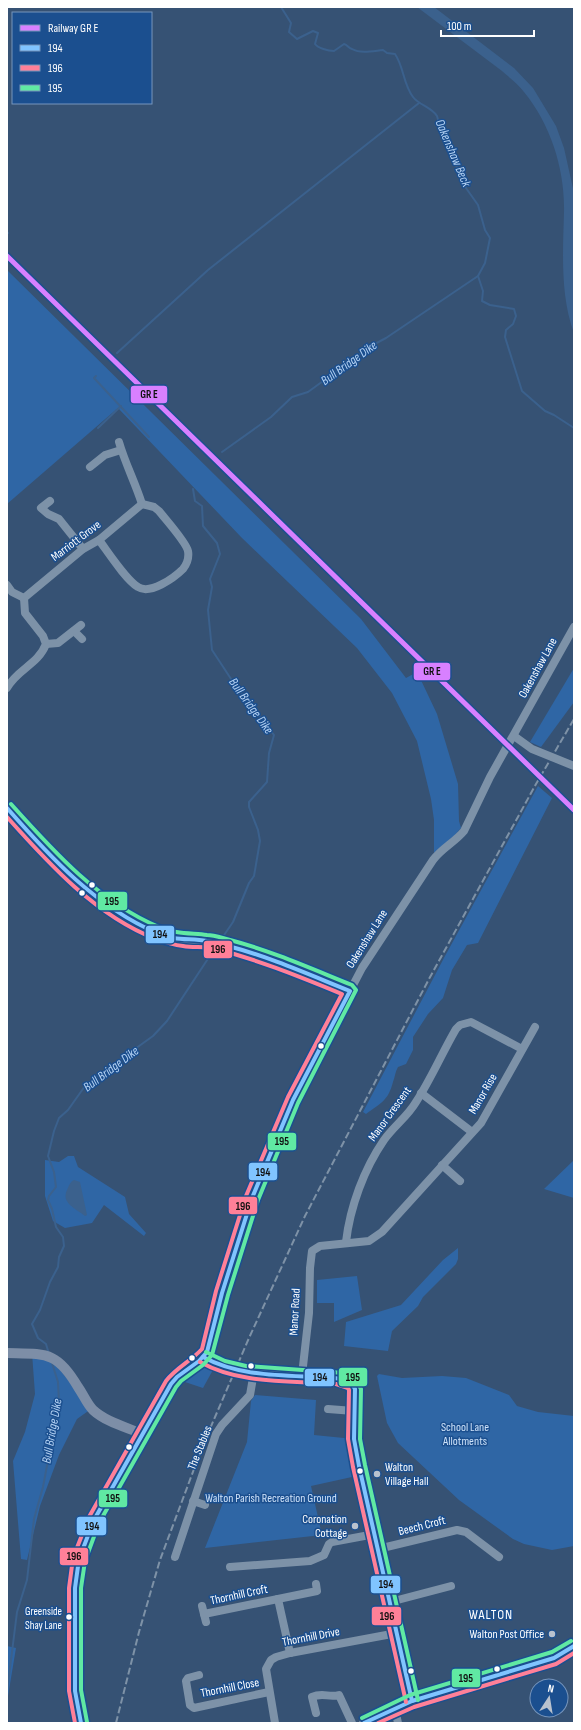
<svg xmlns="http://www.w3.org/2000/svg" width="581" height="1730" viewBox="0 0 581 1730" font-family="'Sofia Sans Condensed',sans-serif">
  <rect width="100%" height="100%" fill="#365274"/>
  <g fill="#2f66a5">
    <path d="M7 270 361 619 406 678 419 671 421 674 419 676 437 714 458 784 459 821 461 828 454 836 434 853V820L431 799 417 741 392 693 357 648 242 538 118 408 7 504Z"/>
    <path d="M574 668V702L541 747 530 742Z"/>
    <path d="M538 786 552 798 478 943 467 945 452 970 443 998 428 1014 413 1037V1050L406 1064 398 1067C395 1072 395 1077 393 1082 388 1101 381 1103 366 1114L363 1112 445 956Z"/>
    <path d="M68 1156H74L78 1167 125 1197 129 1214 146 1233 144 1236 104 1205 92 1223 65 1228 53 1221 45 1196V1160L59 1162Z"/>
    <path d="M574 1160V1198L544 1189Z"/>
    <path d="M458 1248V1259L456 1264 423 1297 418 1306 392 1331 388 1351 344 1346 346 1322 401 1305 443 1260Z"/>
    <path d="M357 1276 362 1310 334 1322V1303H317V1280Z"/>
    <path d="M32 1353 49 1356 91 1409 77 1419 59 1455 40 1506 27 1560 21 1559 13 1461 25 1432 35 1394Z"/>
    <path d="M206 1367 214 1368 203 1388 179 1380 192 1371Z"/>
    <path d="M379 1374 402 1378 442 1376 466 1378 509 1395 517 1406 538 1412 574 1416V1546L552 1550 524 1544 513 1539 459 1500 398 1443 387 1423 377 1376Z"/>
    <path d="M255 1395 316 1400 314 1435 354 1439 361 1475 311 1486 322 1535 205 1548 247 1442 251 1401Z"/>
    <path d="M7 1646 16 1648 8 1696H7Z"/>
  </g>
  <g fill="#3b618d">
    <path d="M417 7H434L514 68 533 88 556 126 564 148 574 193V333C560 295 563 252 564 212 565 170 551 125 524 92 518 84 510 78 502 71Z"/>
    <path d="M74 1180 80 1182 87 1215 85 1216C75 1208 61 1203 67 1190 69 1186 70 1182 74 1180Z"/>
  </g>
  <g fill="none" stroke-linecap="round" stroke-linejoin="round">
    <g stroke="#3b618d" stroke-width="2">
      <path d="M7 232 8 233"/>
      <path d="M478 276 483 291 482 301 490 305 514 309 516 316 513 324 506 330 505 337 522 391 545 411 554 415 574 428"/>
      <path d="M117 353 208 270 419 103"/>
      <path d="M96 376 94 378 149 437"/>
      <path d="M98 428 121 406"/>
      <path d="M222 452 271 417 292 397 308 392 371 346 386 338 478 276 485 263 490 238 485 230 478 205 466 188 441 131 437 116C431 107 419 105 413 97 403 84 404 67 395 54L387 53 383 50C373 51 361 54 352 49 348 48 348 45 344 44L334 51C328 51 318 48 315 44L318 33 313 31 297 39 289 32 291 23 281 7"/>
      <path d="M193 489 195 501 202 506 203 526 217 543 220 554 210 579 212 587 208 610 212 650 237 688 246 698 274 735 269 753 267 782 249 802V807L258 830 260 841 254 876 249 883 233 922 220 941"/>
      <path d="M49 1354 46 1344 38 1338 32 1324 40 1310 50 1282 58 1267 59 1257 64 1246 63 1237 56 1227 52 1209 48 1200 49 1196 56 1187 54 1172 48 1156 54 1131 59 1118 68 1110 85 1086 98 1075 107 1072 121 1059 153 1036 167 1021 217 945"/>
      <path d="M7 1692 17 1612 27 1580 34 1519 43 1487 59 1402 58 1382 52 1363"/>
    </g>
    <g stroke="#7d92a8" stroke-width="8">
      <path d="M119 442C125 463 135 482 142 504"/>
      <path d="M90 467 105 455 121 450"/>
      <path d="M50 501 41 508 48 514 59 519 83 549"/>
      <path d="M99 540C108 552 126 580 138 587 150 595 174 578 183 569 187 564 189 557 188 551 186 542 166 520 159 511L154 507 142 504"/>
      <path d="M7 585 12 592 24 598"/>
      <path d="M74 631 82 639"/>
      <path d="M46 644 58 643 81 625"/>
      <path d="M7 688C17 669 38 665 46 644L43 636 25 613 24 598 83 549 99 540 142 504"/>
      <path d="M514 736 532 749 574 766"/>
      <path d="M7 808C50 857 95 907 157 933 165 936 175 938 183 940 193 941 204 939 213 942 260 953 306 973 350 991"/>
      <path d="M421 1093 472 1132"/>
      <path d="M442 1165 460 1181"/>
      <path d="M346 1242C350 1207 364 1169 384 1140 394 1126 408 1116 416 1102 431 1079 442 1053 456 1029L460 1025 471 1022 522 1049"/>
      <path d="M203 1357 215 1365"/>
      <path d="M224 1367 231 1369"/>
      <path d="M239 1370 343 1379 352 1383 355 1389 354 1439 359 1466 412 1701"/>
      <path d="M302 1375 309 1313 310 1268 312 1251 320 1246 369 1241 382 1232 481 1123 535 1027"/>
      <path d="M328 1409 354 1411"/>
      <path d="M142 1434 177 1377 199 1361 207 1352 222 1293 245 1218 293 1100 362 968 433 860C442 848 455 842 464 831L490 777 574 627"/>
      <path d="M193 1501 205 1505"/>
      <path d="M378 1549 457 1530 466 1532 499 1557"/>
      <path d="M175 1557 216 1434 222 1425 250 1395 254 1372"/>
      <path d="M230 1567 310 1561 324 1555 329 1544 332 1542 375 1534"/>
      <path d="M278 1599 290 1653"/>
      <path d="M390 1602 451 1586"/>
      <path d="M202 1606 206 1622"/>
      <path d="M204 1614 317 1591 316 1584"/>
      <path d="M199 1675 188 1678 186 1681 190 1705 194 1708 269 1692"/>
      <path d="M395 1709 398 1723"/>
      <path d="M316 1713 312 1697C323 1692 329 1698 339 1695L352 1723"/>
      <path d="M275 1723 266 1669 271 1660 276 1657 290 1653 397 1633"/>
    </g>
    <g stroke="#7d8ea7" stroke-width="10">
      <path d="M7 1353C46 1354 57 1351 78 1387 83 1394 87 1404 93 1410 106 1422 126 1427 142 1434L94 1520 79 1559 75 1588V1691L81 1723"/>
      <path d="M364 1723 412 1701 497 1674 554 1658 574 1646"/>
    </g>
    <path stroke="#7e92a7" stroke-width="2" stroke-dasharray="7 3" stroke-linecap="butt" d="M116 1723 139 1632 160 1560 203 1445 249 1338 305 1216 429 979 536 784 574 719"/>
    <defs>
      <g id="bus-1">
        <path d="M7 808C50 857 96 907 157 933 175 941 189 938 207 941 214 942 221 944 228 946 270 957 310 975 350 991L293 1100 252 1198 222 1293 207 1352 199 1361 177 1377 171 1384 94 1520 79 1559 75 1588V1691L81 1723"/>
        <path d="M203 1357C245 1380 297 1374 343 1379L352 1383 355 1389 354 1439 359 1466 412 1701"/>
        <path d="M364 1723 412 1701 554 1658 574 1646"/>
      </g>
      <g id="bus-2">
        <path d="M7 817C49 864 96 916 156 939 164 942 174 945 183 946 194 948 205 946 216 949 259 960 300 977 342 994L288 1097 246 1196 216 1291 202 1349C191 1361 176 1368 166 1381L89 1517 73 1558 69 1588V1691L75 1723"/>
        <path d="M200 1362C241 1385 290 1380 336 1384L348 1388 349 1390 348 1439 353 1467 406 1702"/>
        <path d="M378 1723 414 1707 556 1664 574 1653"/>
      </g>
      <g id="bus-3">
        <path d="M11 804C54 852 99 902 159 927 175 934 190 933 207 935 214 935 222 938 230 940 272 951 312 969 352 985L356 990 298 1103 258 1200 228 1295 212 1355 203 1365 181 1381 176 1387 99 1523 85 1561 81 1588V1690L87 1722"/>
        <path d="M206 1352 225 1361 246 1366 344 1373 355 1378 361 1389 360 1439 365 1465 418 1700"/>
        <path d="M362 1718 410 1695 552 1652 571 1641"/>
      </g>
    </defs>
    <use href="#bus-1" stroke="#1b4f8f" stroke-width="7"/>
    <use href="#bus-2" stroke="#1b4f8f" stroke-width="7"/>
    <use href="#bus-3" stroke="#1b4f8f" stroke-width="7"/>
    <use href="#bus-1" stroke="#80c4ff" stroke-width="4"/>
    <use href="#bus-2" stroke="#ff8098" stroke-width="4"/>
    <use href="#bus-3" stroke="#60e9a3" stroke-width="4"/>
    <defs>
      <path id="rail-1" d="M7 256 574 810"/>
    </defs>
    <use href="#rail-1" stroke="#1b4f8f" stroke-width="8"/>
    <use href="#rail-1" stroke="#d880ff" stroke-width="5"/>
  </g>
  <g fill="#fff" stroke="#1b4f8f" stroke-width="1.5">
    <circle cx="92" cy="885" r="3.5"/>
    <circle cx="82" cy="893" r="3.5"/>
    <circle cx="321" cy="1046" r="3.5"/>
    <circle cx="192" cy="1358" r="3.5"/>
    <circle cx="251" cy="1366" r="3.5"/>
    <circle cx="129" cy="1447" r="3.5"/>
    <circle cx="360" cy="1471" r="3.5"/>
    <circle cx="69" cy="1617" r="3.5"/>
    <circle cx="497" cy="1669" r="3.5"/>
    <circle cx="411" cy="1671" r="3.5"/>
  </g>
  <g fill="#b9c2ce" stroke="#1b4f8f" stroke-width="1.5">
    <circle cx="377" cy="1474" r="4"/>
    <circle cx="355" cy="1526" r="4"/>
    <circle cx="552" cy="1634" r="4"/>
  </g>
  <g text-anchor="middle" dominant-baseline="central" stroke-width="3" stroke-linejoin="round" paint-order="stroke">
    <g font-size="11" fill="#fff" stroke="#1b4f8f" text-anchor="end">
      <text x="62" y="1611">Greenside<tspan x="62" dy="14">Shay Lane</tspan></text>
    </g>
    <g font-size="12" fill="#fff" stroke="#1b4f8f">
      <text transform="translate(76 541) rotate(-37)">Marriott Grove</text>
      <text transform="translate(538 668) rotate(-61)">Oakenshaw Lane</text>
      <text transform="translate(367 939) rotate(-58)">Oakenshaw Lane</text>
      <text transform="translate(483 1094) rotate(-60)">Manor Rise</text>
      <text transform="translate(390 1114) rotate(-54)">Manor Crescent</text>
      <text transform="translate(295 1312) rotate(-87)">Manor Road</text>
      <text transform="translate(200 1448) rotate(-68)">The Stables</text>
      <text transform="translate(422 1526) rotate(-14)">Beech Croft</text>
      <text transform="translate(239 1595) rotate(-12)">Thornhill Croft</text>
      <text transform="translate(311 1637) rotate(-11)">Thornhill Drive</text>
      <text transform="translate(230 1688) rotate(-11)">Thornhill Close</text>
    </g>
    <g font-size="12" fill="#cfe3fa" stroke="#1b4f8f">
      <text x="465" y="1427">School Lane<tspan x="465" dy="14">Allotments</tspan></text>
      <text x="271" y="1498">Walton Parish Recreation Ground</text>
    </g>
    <g font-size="12" fill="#fff" stroke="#1b4f8f" text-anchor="end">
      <text x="385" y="1467" text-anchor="start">Walton<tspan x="385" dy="14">Village Hall</tspan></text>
      <text x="347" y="1519">Coronation<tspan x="347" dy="14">Cottage</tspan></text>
      <text x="544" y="1634">Walton Post Office</text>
    </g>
    <g font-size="13" font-style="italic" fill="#b5d3f5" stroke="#1b4f8f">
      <text transform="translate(453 153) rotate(67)">Oakenshaw Beck</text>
      <text transform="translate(349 363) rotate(-36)">Bull Bridge Dike</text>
      <text transform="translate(251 706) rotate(54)">Bull Bridge Dike</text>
      <text transform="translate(111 1069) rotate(-37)">Bull Bridge Dike</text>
      <text transform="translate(52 1431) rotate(-80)">Bull Bridge Dike</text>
    </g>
    <g font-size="14" letter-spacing="1" fill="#fff" stroke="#1b4f8f">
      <text x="491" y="1614">WALTON</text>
    </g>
  </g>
  <g stroke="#1b4f8f" stroke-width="1.5">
    <rect x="130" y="385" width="38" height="19" rx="4" fill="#d880ff"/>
    <rect x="413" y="662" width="38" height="19" rx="4" fill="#d880ff"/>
    <rect x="97" y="891" width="31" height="20" rx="4" fill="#60e9a3"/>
    <rect x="145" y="925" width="30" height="19" rx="4" fill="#80c4ff"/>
    <rect x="203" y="940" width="30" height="19" rx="4" fill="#ff8098"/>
    <rect x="267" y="1132" width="30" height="19" rx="4" fill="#60e9a3"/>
    <rect x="248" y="1162" width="30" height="19" rx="4" fill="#80c4ff"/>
    <rect x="228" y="1196" width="30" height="19" rx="4" fill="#ff8098"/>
    <rect x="338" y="1367" width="30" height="20" rx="4" fill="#60e9a3"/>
    <rect x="304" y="1368" width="31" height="19" rx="4" fill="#80c4ff"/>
    <rect x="98" y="1489" width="30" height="19" rx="4" fill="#60e9a3"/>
    <rect x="76" y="1516" width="31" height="20" rx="4" fill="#80c4ff"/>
    <rect x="59" y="1547" width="30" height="19" rx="4" fill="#ff8098"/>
    <rect x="370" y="1575" width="31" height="19" rx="4" fill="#80c4ff"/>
    <rect x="371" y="1606" width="31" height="20" rx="4" fill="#ff8098"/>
    <rect x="451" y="1668" width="30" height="20" rx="4" fill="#60e9a3"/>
  </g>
  <g font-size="11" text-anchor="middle" font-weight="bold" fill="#111">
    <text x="149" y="398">GR E</text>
    <text x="432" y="675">GR E</text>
    <text x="112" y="905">195</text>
    <text x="160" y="938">194</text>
    <text x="218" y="953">196</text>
    <text x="282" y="1145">195</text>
    <text x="263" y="1176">194</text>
    <text x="243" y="1210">196</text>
    <text x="353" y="1381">195</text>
    <text x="320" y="1381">194</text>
    <text x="113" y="1502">195</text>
    <text x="92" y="1530">194</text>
    <text x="74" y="1560">196</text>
    <text x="386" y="1588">194</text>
    <text x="387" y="1620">196</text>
    <text x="466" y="1682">195</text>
  </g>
  <rect width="581" height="1730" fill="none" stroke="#ffffff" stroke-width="16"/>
  <rect x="12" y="12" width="140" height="92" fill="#1b4f8f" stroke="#7695bc"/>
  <rect x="20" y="25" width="20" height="6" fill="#d880ff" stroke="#7695bc"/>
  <text x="48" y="32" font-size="12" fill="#ffffff">Railway GR E</text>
  <rect x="20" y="45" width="20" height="6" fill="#80c4ff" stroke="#7695bc"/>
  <text x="48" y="52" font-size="12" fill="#ffffff">194</text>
  <rect x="20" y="65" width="20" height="6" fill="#ff8098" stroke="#7695bc"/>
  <text x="48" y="72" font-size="12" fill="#ffffff">196</text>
  <rect x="20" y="85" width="20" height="6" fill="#60e9a3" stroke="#7695bc"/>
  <text x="48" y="92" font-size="12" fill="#ffffff">195</text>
  <g transform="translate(549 1698) rotate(12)"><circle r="19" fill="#1b4f8f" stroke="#7695bc"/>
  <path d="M0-3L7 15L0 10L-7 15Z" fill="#b9c2ce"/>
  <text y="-6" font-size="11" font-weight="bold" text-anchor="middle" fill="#ffffff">N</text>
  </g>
  <path d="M441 30v6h93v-6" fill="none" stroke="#ffffff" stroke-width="2"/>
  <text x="447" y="30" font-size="12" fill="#ffffff" stroke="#1b4f8f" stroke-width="3" paint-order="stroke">100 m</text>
</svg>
